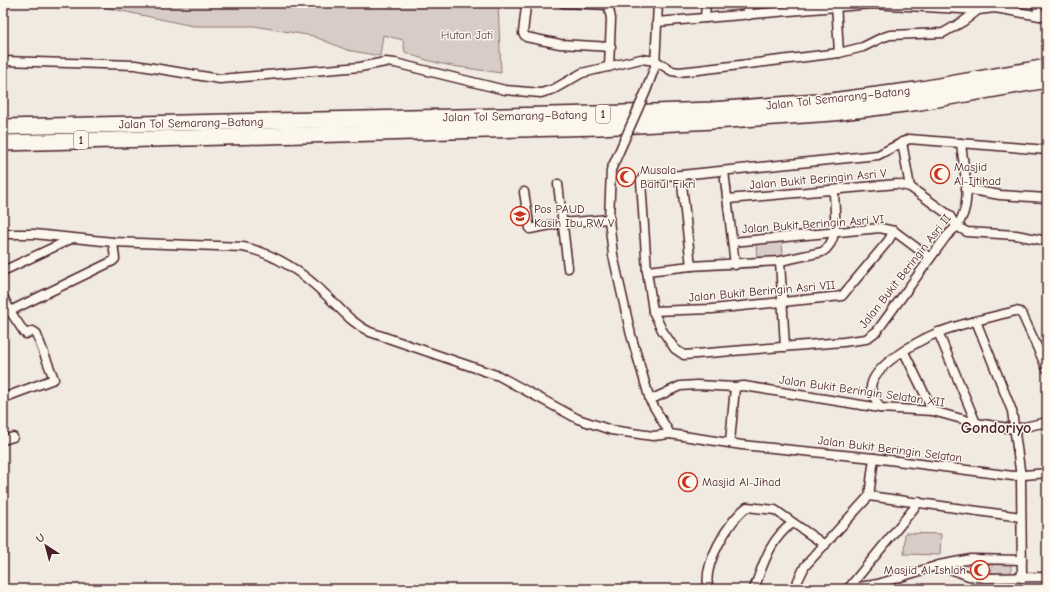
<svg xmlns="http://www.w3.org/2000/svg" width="1050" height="592" viewBox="0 0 1050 592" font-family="'Comic Neue',sans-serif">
  <rect width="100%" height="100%" fill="#f0eae0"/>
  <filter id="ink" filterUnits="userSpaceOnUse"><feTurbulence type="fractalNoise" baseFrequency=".025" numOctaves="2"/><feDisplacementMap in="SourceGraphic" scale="8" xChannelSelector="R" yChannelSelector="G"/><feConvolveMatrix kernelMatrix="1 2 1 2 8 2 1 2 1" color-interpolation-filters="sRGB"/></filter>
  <g filter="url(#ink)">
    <g fill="#d8ccc6" stroke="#917678">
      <path d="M84 3H498L501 73C469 68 435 66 405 52L403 40 383 35 380 56 347 50 313 36 254 26H193Z"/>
      <path d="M782 240 783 256 757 259 756 242Z"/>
      <path d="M905 533 941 534 940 555 904 554Z"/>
      <path d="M992 564H1011V576H991Z"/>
    </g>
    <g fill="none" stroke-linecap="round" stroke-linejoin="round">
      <defs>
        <g id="street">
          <path d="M529 3 526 6 523 33 526 37 560 44 611 47"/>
          <path d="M563 3 608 5"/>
          <path d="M608 3 611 19 609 67"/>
          <path d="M747 3 749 15"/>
          <path d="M836 3 839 53"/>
          <path d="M1036 3 1040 16"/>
          <path d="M705 18 706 3"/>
          <path d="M657 22 872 4 978 10 995 8 1040 16 1047 15"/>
          <path d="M3 61 135 65 220 79 360 67 385 62 395 63 505 90 541 93 554 89 582 73 641 59 656 61 672 71 679 72 698 70 839 53 863 47 881 38 890 35 943 33 964 21 978 10"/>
          <path d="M655 66 658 3"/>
          <path d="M902 142 910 187 949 215 956 226 967 232 1016 235 1047 241"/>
          <path d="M961 143C963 168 975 204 956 227 952 231 948 234 945 238L877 331 866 339 843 342 684 355 675 349 662 330 653 311 647 271 641 181 643 177 681 175 878 155 909 139 1047 150"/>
          <path d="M611 170 609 219 613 255 631 335 650 400 670 434 742 445 874 458 1013 476 1047 473"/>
          <path d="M724 171 735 265"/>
          <path d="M681 175 691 266"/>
          <path d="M558 184 568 268"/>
          <path d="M966 189 1000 195 1047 198"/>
          <path d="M524 192 530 229 562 223 609 219"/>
          <path d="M728 199 897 184 910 187"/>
          <path d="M3 234H34L113 242 243 247C275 253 302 272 326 295 341 309 351 323 370 332L499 376 578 419 611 430 653 436 670 434"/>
          <path d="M733 242 880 228 894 231"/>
          <path d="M780 261 785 347"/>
          <path d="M3 271 71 239"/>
          <path d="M647 271 691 266 780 261 822 252C841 241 834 210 834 191"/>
          <path d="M3 296 10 311 24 332 26 334 33 331 36 333 54 379 3 398"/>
          <path d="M10 311 113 261 115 259 113 242"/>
          <path d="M653 311 712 309 842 296 888 241 894 231 930 258"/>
          <path d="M976 321 1012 411 1021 477 1022 578"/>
          <path d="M938 332 976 423"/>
          <path d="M904 352 933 411"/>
          <path d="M650 400 680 386 697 385 735 387"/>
          <path d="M880 408C877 402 872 394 871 388 871 366 920 340 937 333 961 323 989 318 1015 311L1020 312 1023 316 1047 369"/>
          <path d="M3 440 13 437"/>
          <path d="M730 442 735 387 744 386 880 408 933 411 976 423 1015 429 1047 422"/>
          <path d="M869 496 1021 517"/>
          <path d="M940 565 969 576 985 578 1047 577"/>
          <path d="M709 589C701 567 729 520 747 507L775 510 825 545"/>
          <path d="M754 589C763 565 770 538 793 523"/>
          <path d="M794 589 805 566 869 496 874 458"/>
          <path d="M846 589 878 584 939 565 971 559 1022 560"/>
          <path d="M848 589 919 502"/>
        </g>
        <g id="highway">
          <path d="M3 127 596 114 711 110 831 101 916 90 1047 67"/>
          <path d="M3 143 599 127 714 121 833 113 920 102 1047 80"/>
        </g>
      </defs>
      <use href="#street" stroke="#4a1f2b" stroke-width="11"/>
      <use href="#highway" stroke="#4a1f2b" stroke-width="18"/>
      <use href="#street" stroke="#fbf7ec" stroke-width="8"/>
      <use href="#highway" stroke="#fbf7ec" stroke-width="15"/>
      <defs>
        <path id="street-bridge" d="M611 170 646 91 654 69"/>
      </defs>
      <use href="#street-bridge" stroke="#4a1f2b" stroke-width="11" stroke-linecap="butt"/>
      <use href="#street-bridge" stroke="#fbf7ec" stroke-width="8"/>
    </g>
  </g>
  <defs>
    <symbol id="mosque-ring" viewBox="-11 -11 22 22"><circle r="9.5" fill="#fbf7ec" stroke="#c8321e" stroke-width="1.5"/><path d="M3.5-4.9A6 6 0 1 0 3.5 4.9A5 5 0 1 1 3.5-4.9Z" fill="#c8321e"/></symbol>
    <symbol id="school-ring" viewBox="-11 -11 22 22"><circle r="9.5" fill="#fbf7ec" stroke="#c8321e" stroke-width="1.5"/><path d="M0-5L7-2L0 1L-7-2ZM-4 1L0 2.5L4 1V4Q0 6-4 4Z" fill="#c8321e"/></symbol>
  </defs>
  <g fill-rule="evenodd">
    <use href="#mosque-ring" x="929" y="163" width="22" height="22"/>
    <use href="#mosque-ring" x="615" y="166" width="22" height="22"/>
    <use href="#school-ring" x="509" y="205" width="22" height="22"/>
    <use href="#mosque-ring" x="677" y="471" width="22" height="22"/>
    <use href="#mosque-ring" x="969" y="559" width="22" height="22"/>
  </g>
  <g text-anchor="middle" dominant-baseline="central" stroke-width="3" stroke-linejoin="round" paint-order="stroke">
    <g fill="#fbf7ec" stroke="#7f6065" stroke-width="1">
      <rect x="596" y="105" width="14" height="18" rx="3"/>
      <rect x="74" y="131" width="14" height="18" rx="3"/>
    </g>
    <g font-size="11" font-weight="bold" fill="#4a1f2b">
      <text x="603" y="114">1</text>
      <text x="81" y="140">1</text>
    </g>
    <g font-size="12" fill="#6e4a52" stroke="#fbf7ec">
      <text x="467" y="35">Hutan Jati</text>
    </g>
    <g font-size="12" fill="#4a1f2b" stroke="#fbf7ec">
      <text transform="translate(838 98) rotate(-6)">Jalan Tol Semarang–Batang</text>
      <text transform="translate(515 116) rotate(-1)">Jalan Tol Semarang–Batang</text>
      <text transform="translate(191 123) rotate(-1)">Jalan Tol Semarang–Batang</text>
      <text transform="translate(818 179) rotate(-5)">Jalan Bukit Beringin Asri V</text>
      <text transform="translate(813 224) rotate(-4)">Jalan Bukit Beringin Asri VI</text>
      <text transform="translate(905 271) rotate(-52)">Jalan Bukit Beringin Asri II</text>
      <text transform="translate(762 291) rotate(-5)">Jalan Bukit Beringin Asri VII</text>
      <text transform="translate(862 391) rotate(8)">Jalan Bukit Beringin Selatan XII</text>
      <text transform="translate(890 449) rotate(7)">Jalan Bukit Beringin Selatan</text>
    </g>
    <g font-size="12" fill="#4a1f2b" stroke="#fbf7ec" text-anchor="start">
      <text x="954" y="167">Masjid<tspan x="954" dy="14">Al-Ijtihad</tspan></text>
      <text x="640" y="170">Musala<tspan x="640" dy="14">Baitul Fikri</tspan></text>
      <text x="534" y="209">Pos PAUD<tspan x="534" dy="14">Kasih Ibu RW V</tspan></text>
      <text x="702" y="482">Masjid Al-Jihad</text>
      <text x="966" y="570" text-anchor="end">Masjid Al Ishlah</text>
    </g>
    <g font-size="16" font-weight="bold" fill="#4a1f2b" stroke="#fbf7ec">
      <text x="996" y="428">Gondoriyo</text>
    </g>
  </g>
  <rect width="1050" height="592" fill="none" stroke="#fbf7ec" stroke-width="16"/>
  <rect x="8" y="8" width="1034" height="576" fill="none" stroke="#4a1f2b" stroke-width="1.5" filter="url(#ink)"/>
  <g transform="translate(46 546) rotate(324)" stroke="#fbf7ec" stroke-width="3" paint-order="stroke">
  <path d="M0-3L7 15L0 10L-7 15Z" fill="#4a1f2b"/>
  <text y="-6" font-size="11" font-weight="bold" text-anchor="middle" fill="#4a1f2b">U</text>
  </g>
</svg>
